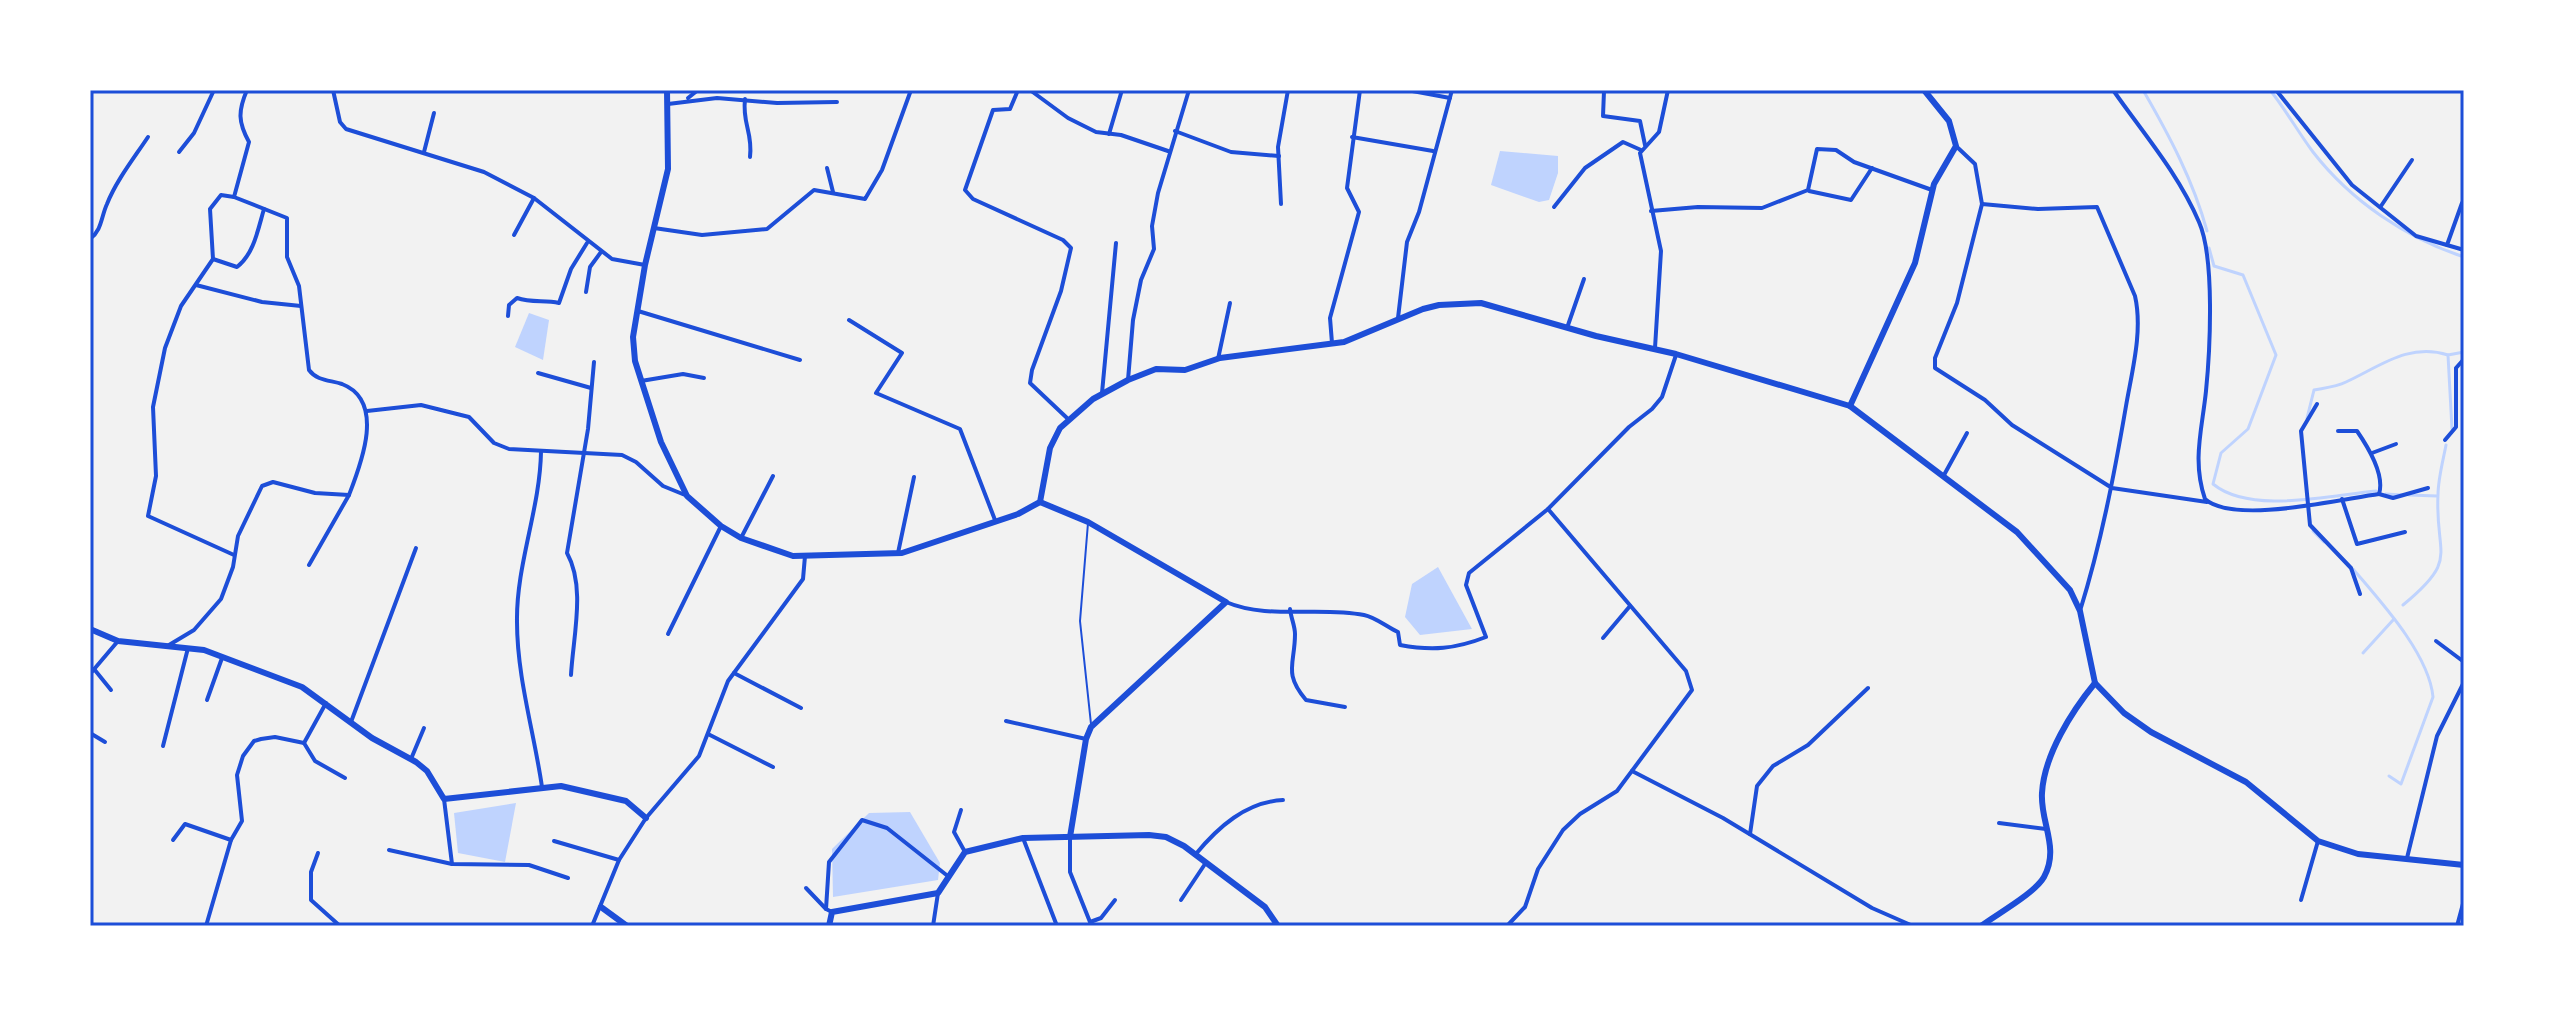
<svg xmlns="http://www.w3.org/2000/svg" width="2554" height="1016" viewBox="0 0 2554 1016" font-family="Signika,sans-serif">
  <rect width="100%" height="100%" fill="#f2f2f2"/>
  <g fill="#bfd3fe">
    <path d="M1500 151 1558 156V173L1549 200 1539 202 1491 185Z"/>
    <path d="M529 313 549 320 543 360 515 347Z"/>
    <path d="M1438 567 1472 629 1420 635 1405 617 1412 584Z"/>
    <path d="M516 803 505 862 458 853 454 813Z"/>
    <path d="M910 812 940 863 938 880 833 897 832 849 869 813Z"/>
  </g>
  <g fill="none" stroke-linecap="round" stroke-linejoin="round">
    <g stroke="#bfd3fe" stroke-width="3">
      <path d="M2143 90C2169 135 2193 180 2207 231"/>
      <path d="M2270 90C2286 110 2298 132 2313 152 2351 201 2406 238 2464 257"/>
      <path d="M2209 248 2214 266 2243 275 2276 355 2248 429 2221 453 2213 484C2251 515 2331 495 2376 491"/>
      <path d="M2307 418 2314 390C2324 388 2336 387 2346 382 2379 367 2409 342 2448 355"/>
      <path d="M2452 429 2448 355 2464 352"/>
      <path d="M2386 494 2402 495"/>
      <path d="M2409 495 2437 496"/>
      <path d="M2313 531 2324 542"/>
      <path d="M2353 569C2381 602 2429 654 2433 697L2401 784 2389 776"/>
      <path d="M2403 605C2460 558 2435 557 2438 495 2438 479 2443 461 2446 445"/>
      <path d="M2363 653 2394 619"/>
    </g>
    <path stroke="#1d4ed8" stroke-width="2" d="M1088 523 1080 621 1091 724"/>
    <g stroke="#1d4ed8" stroke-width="4">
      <path d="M333 90 340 122 346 129 484 172 534 198 612 259 645 265"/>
      <path d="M1018 90 1010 109 993 110 965 190 973 199 1063 240 1071 248 1061 291 1032 370 1030 383 1067 418"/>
      <path d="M1030 90 1068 118 1096 132 1121 135 1168 151"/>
      <path d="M1407 90 1450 98"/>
      <path d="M2113 90C2143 133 2178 173 2199 222 2215 258 2210 351 2206 391 2202 430 2192 461 2205 499 2234 525 2341 499 2379 494 2385 475 2368 447 2357 431H2338"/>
      <path d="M2276 90 2352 185 2416 236 2464 250"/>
      <path d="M1604 91 1603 116 1640 121 1645 145"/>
      <path d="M688 98 698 90"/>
      <path d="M745 99C742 124 753 132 750 157"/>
      <path d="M668 104 717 98 777 103 837 102"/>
      <path d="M1175 131 1231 152 1279 156"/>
      <path d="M1109 134 1122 90"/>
      <path d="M1352 137 1433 151"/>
      <path d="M1957 147 1975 164 1982 204"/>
      <path d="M179 152 194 133 214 90"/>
      <path d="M424 152 434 113"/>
      <path d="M827 168 833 192"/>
      <path d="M1809 191 1851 200 1872 168"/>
      <path d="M234 197 221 195 210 209 213 259 181 306 165 348 153 407 156 476 148 516 234 555"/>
      <path d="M1281 204 1278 147 1288 90"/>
      <path d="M2381 206 2412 160"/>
      <path d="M1554 207 1585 168 1623 142 1641 150"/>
      <path d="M1651 211 1698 207 1762 208 1808 190 1817 149 1836 150 1854 162 1932 190"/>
      <path d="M654 228 702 235 767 229 814 190 865 199 882 170 911 90"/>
      <path d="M514 235 534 198"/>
      <path d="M90 239C102 230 101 217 107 204 116 181 134 158 148 137"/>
      <path d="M2447 245 2462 203"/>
      <path d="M213 259 237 267C254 254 258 229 264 209"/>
      <path d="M196 285 262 302 301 306"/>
      <path d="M586 292 590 267 601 252"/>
      <path d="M638 311 800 360"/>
      <path d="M508 316 509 305 517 298C531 303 544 300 559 303L571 269 587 243"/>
      <path d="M1398 318 1407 242 1419 212 1452 90"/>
      <path d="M849 320 902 353 876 393 960 429 995 520"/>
      <path d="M1567 328 1584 279"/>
      <path d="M1332 343 1330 318 1359 212 1347 188 1360 90"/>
      <path d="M1655 348 1661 251 1640 153 1659 132 1668 90"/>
      <path d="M1218 359 1230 303"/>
      <path d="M538 373 591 388"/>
      <path d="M1128 380 1133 320 1141 280 1154 249 1152 226 1158 193 1189 90"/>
      <path d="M641 381 683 374 704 378"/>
      <path d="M1102 393 1116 243"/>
      <path d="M2317 404 2301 431 2310 525 2351 568 2360 594"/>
      <path d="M367 411 421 405 469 417 494 443 509 449 622 455 636 462 663 486 685 495"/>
      <path d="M2445 440 2456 427V368L2464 359"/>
      <path d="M541 452C540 509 516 565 517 622 517 677 534 732 542 787"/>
      <path d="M2372 453 2396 444"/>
      <path d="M1944 475 1967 433"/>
      <path d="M2379 494 2393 498 2428 488"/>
      <path d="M2342 499 2357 544 2405 532"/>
      <path d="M741 538 773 476"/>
      <path d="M898 553 914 477"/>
      <path d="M309 565 349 495"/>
      <path d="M1226 602C1268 620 1319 606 1364 615 1375 617 1387 627 1398 632L1400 645C1432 651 1455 649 1486 637L1466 585 1469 573 1548 509 1629 427 1652 409 1662 397 1676 355"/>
      <path d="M1290 609C1291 618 1295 626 1295 634 1295 664 1283 673 1306 700L1345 707"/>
      <path d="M2080 611C2101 543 2114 476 2126 406 2132 371 2143 331 2135 296L2097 207 2038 209 1982 204 1957 303 1935 358V368L1985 400 2012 425 2112 488 2207 502"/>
      <path d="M668 634 721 526"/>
      <path d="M1603 638 1630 606"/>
      <path d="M2436 641 2464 662"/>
      <path d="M169 645 194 630 221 599 233 567 238 536 262 486 273 482 315 493 349 495C361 464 386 401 342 384 330 380 317 381 309 370L299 286 287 257V218L234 197 249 142C238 122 238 111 247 90"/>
      <path d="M94 669 111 690"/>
      <path d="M734 673 801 708"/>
      <path d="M90 674 118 641"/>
      <path d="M571 675C573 637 586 587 567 553L588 429 594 362"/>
      <path d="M207 700 222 658"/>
      <path d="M1006 721 1086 739"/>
      <path d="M351 722 416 548"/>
      <path d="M90 733 105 742"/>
      <path d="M708 734 773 767"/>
      <path d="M304 743 315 761 345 778"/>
      <path d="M163 746 188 648"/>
      <path d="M411 759 424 728"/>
      <path d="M1632 771 1723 818 1872 908 1913 926"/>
      <path d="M444 799 452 864"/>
      <path d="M961 810 954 832 965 852"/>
      <path d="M1999 823 2046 829"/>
      <path d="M1750 834 1757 786 1773 766 1808 745 1868 688"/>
      <path d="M1070 837V872L1090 922 1101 918 1115 900"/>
      <path d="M1023 838 1057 926"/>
      <path d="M173 840 185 824 231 840"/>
      <path d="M554 841 619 860"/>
      <path d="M389 850 452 864 529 865 568 878"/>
      <path d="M318 853 311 872V900L340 926"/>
      <path d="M1195 855C1218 827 1246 802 1283 800"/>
      <path d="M2407 858 2437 736 2464 682"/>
      <path d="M806 888 826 909"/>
      <path d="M1181 900 1205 864"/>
      <path d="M2301 900 2318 841"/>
      <path d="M832 912 826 909 829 862 862 820 887 828 949 877"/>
      <path d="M206 926 231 840 242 821 237 775 243 756 254 741 261 739 275 737 304 743 326 703"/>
      <path d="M592 926 619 860 646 818 699 756 728 681 803 579 805 556"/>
      <path d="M933 926 938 893"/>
      <path d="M1507 926 1525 907 1538 869 1563 830 1580 814 1617 791 1692 690 1686 671 1548 509"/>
      <path d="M2457 926 2464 900"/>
    </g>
    <g stroke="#1d4ed8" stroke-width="6">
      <path d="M1850 406 1915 263 1934 184 1956 146 1949 121 1924 90"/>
      <path d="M1040 502 1088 522 1226 602 1091 727 1086 739 1070 837"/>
      <path d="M90 629 118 641 204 650 302 687 372 738 416 762 427 771 444 799 561 786 626 801 646 818"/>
      <path d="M601 907 627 926"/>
      <path d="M829 926 832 912 938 893 965 852 1023 838 1149 835 1166 837 1184 846 1265 907 1278 926"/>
      <path d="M1981 926C1997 914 2035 893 2044 877 2060 848 2040 822 2042 793 2044 755 2072 711 2095 683"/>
    </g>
    <path stroke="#1d4ed8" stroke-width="6" d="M667 90 668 169 645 265 633 337 635 361 661 442 687 496 721 526 741 538 793 556 902 553 1018 514 1040 502 1050 448 1060 428 1093 399 1128 380 1156 369 1185 370 1220 358 1344 342 1423 309 1439 305 1481 303 1596 336 1676 354 1850 406 2017 532 2070 590 2080 611 2095 683 2124 713 2151 732 2246 782 2318 841 2358 854 2464 865"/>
  </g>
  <rect width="2554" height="1016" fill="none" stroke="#ffffff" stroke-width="184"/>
  <rect x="92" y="92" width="2370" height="832" fill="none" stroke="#1d4ed8" stroke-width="3"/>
</svg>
